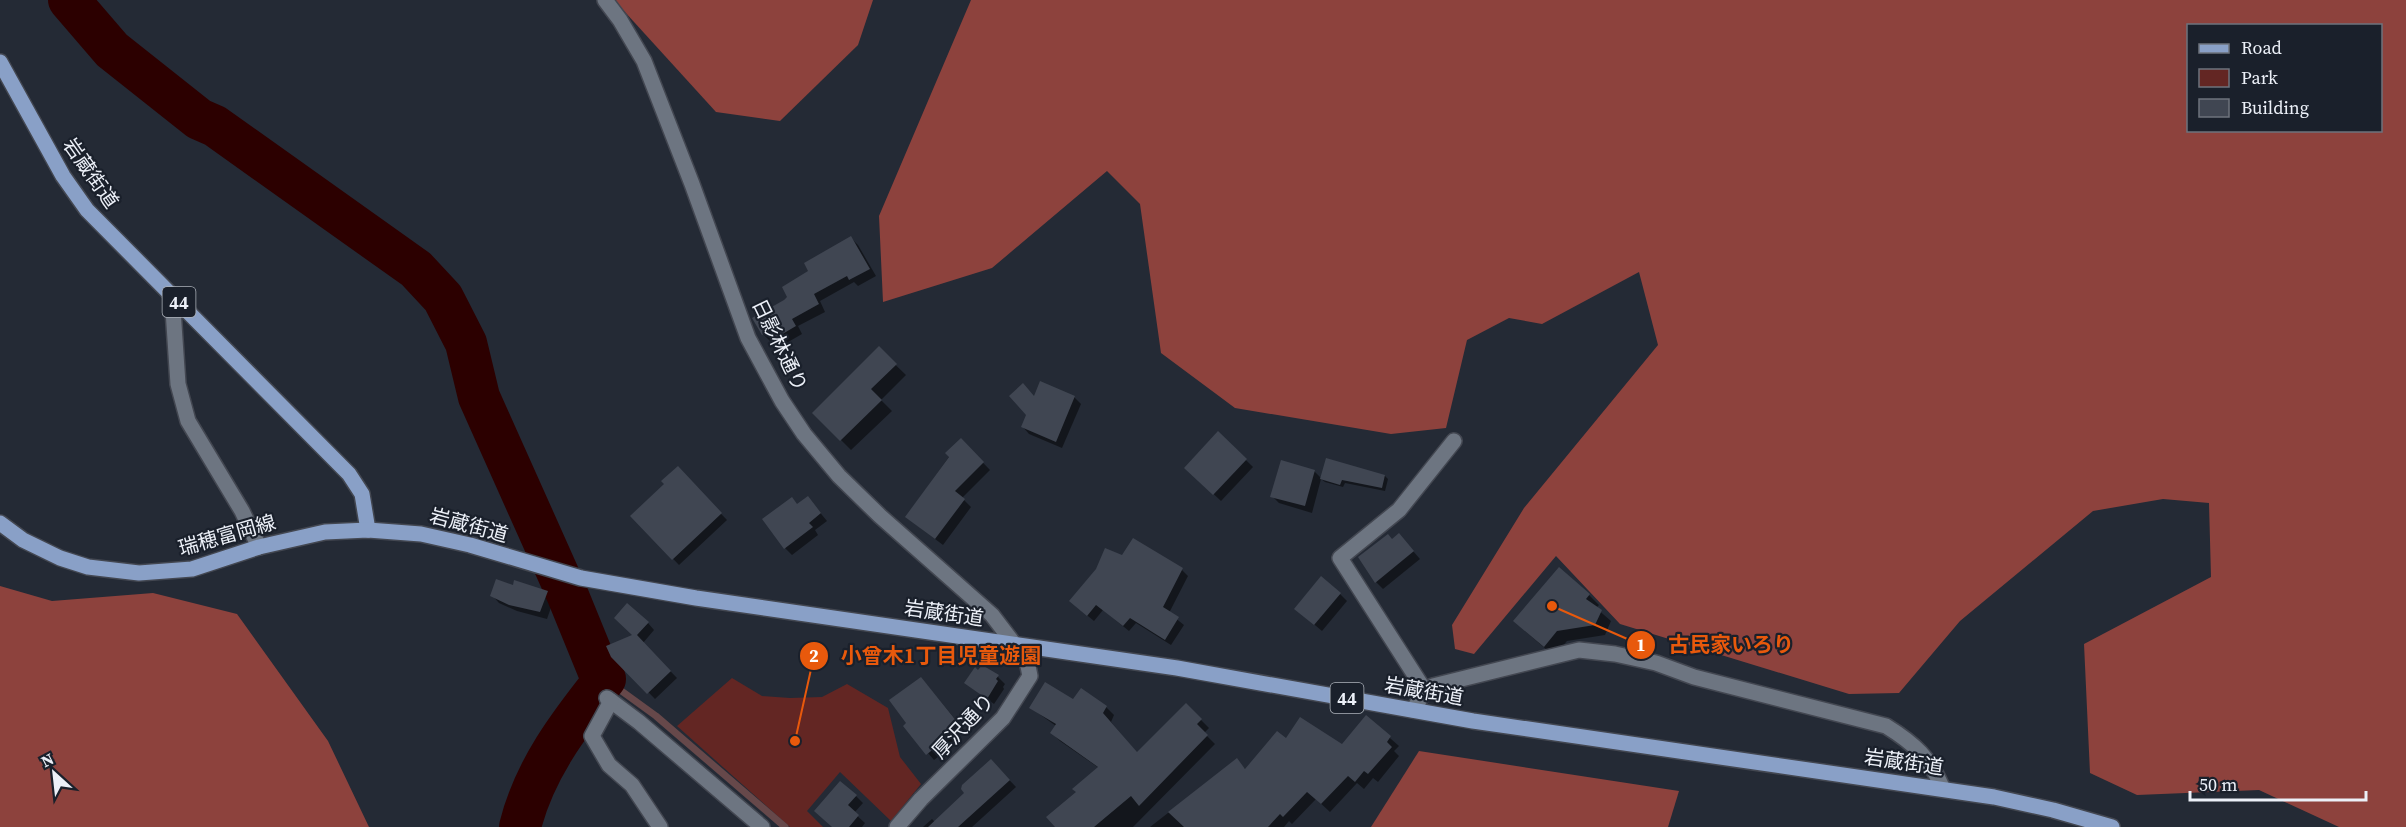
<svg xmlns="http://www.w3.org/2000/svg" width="2406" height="827" viewBox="0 0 2406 827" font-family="'Source Serif 4','Noto Sans JP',serif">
  <rect width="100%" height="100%" fill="#242a35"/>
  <path fill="#632623" d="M732 678 762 696 790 698 822 697 847 684 888 708 900 757 921 784 891 821 840 772 807 811 823 827H790L677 726Z"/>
  <g fill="#8d423d" fill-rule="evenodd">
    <path d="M614 0H873L858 45 780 121 716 112Z"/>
    <path d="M971 0H2406V827H2339L2259 790 2137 795 2090 773 2084 644 2211 577 2209 503 2163 499 2093 511 1960 621 1899 693 1849 694 1620 624 1556 556 1474 654 1455 649 1452 625 1524 508 1658 345 1639 272 1542 324 1509 318 1467 340 1446 428 1391 434 1235 408 1161 353 1140 204 1107 171 992 268 883 302 879 216ZM2188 26H2380V130H2188Z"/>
    <path d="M0 586 52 601 153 593 237 614 328 741 369 827H0Z"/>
    <path d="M1419 751 1679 791 1668 827H1371Z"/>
  </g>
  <g fill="#0007">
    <path d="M851 238 858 245 876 276 858 286 854 282 820 301 825 312 798 326 802 334 783 345 774 339 770 341 763 334 785 302 810 272Z"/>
    <path d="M879 349 906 375 881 400 892 411 851 450 814 413Z"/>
    <path d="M1041 383 1074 397 1081 404 1062 448 1029 434 1023 427Z"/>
    <path d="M1218 433 1253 467 1221 501 1186 468Z"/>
    <path d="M961 440 990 470 962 498 971 507 943 545 906 517Z"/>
    <path d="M677 468 727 520 679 565 632 516 666 484Z"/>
    <path d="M1314 471 1322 479 1385 476 1388 479 1385 491 1345 483 1343 487 1325 482 1321 479 1312 513 1279 503 1272 496Z"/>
    <path d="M808 498 827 521 815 530 818 535 792 555 785 548 798 505Z"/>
    <path d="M1399 535 1420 559 1383 589 1376 582 1393 541Z"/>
    <path d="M1182 570 1188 576 1169 613 1184 625 1171 645 1136 623 1129 631 1103 610 1094 621 1077 607Z"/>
    <path d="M514 587 547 592 554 599 547 619 517 611 499 603 492 595Z"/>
    <path d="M1340 594 1347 601 1322 631 1303 615Z"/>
    <path d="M1589 595 1599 605 1596 608 1611 621 1605 635 1567 641 1554 656 1525 631Z"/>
    <path d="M648 623 654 630 643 643 677 678 655 699 613 656Z"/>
    <path d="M979 672 998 677 1005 684 1003 687 1004 689 994 704 966 683Z"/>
    <path d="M927 685 964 730 953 739 956 743 934 760 905 726Z"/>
    <path d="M1074 701 1106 707 1114 715 1111 722 1138 754 1186 705 1209 728 1204 733 1215 744 1133 827H1057L1078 793 1099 768 1060 741 1052 733 1056 726 1031 708Z"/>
    <path d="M1366 717 1399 746 1394 751 1399 756 1378 782 1373 778 1364 789 1357 783 1330 812 1316 799 1292 824 1289 821 1284 827H1150L1236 760 1246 770 1286 741 1342 746Z"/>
    <path d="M997 767 1016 787 972 827H923L932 819 935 822Z"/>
    <path d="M856 796 863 803 854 813 865 823 862 827H833L823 818Z"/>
  </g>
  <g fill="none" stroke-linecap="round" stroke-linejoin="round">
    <path stroke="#66484a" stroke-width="7" d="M605 679 656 716 785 827"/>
    <path stroke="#2c0000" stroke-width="42" d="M69 0 112 50 199 119 215 126 416 269 443 298 466 343 479 397 568 596 599 672 605 679C569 724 534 770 520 827"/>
  </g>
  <g fill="#404652">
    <path d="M851 236 870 269 849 280 847 276 814 294 819 304 792 319 796 326 774 339 773 336 770 338 767 332 762 335 752 318 784 300 787 297 782 287 808 271 804 263Z"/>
    <path d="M879 346 897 364 871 389 882 400 840 441 812 413Z"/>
    <path d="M1040 381 1075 396 1056 442 1021 427 1026 415 1009 396 1023 383 1034 396Z"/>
    <path d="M1218 431 1247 459 1213 495 1184 468Z"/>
    <path d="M961 438 984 462 955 491 965 499 935 539 905 517 949 457 945 453Z"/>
    <path d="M1326 458 1385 475 1382 488 1342 480 1340 485 1320 479Z"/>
    <path d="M1281 460 1315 470 1305 506 1270 497Z"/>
    <path d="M678 466 722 513 672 560 630 516 664 484 661 481Z"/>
    <path d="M808 496 821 513 809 523 813 527 784 549 762 519 792 497 797 504Z"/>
    <path d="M1399 533 1414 551 1375 583 1358 557 1388 534 1392 539Z"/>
    <path d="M1133 538 1183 568 1163 607 1179 617 1165 640 1130 618 1123 626 1096 605 1087 616 1069 601 1096 569 1105 548 1122 555Z"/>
    <path d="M1559 567 1590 594 1586 599 1602 610 1595 625 1557 631 1544 647 1513 621Z"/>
    <path d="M1321 576 1341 593 1314 625 1294 609Z"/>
    <path d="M496 579 513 585 514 580 548 591 540 612 509 605 490 596Z"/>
    <path d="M627 603 649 622 637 635 671 671 647 694 611 657 606 646 632 635 614 618Z"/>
    <path d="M982 665 999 675 996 679 998 681 987 699 964 683 975 667 978 670Z"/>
    <path d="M921 677 958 723 947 732 951 735 926 755 903 726 906 723 889 700Z"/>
    <path d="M1045 682 1073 699 1081 688 1107 706 1103 713 1137 752 1186 703 1202 719 1197 724 1208 735 1139 806 1131 796 1094 827H1055L1046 817 1076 792 1072 789 1098 767 1050 733 1056 724 1029 708Z"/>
    <path d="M1366 715 1391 736 1387 742 1392 747 1368 774 1364 771 1355 782 1348 776 1321 804 1307 792 1283 817 1280 814 1268 827H1184L1168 812 1237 758 1245 769 1277 731 1286 738 1300 717 1342 744Z"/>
    <path d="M991 759 1010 780 958 827H928L964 793 961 789 962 785Z"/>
    <path d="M840 781 857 795 848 805 859 815 849 827H832L814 811Z"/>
  </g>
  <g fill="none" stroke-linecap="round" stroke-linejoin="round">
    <defs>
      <g id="street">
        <path d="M605 0 620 20 644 61 692 184 748 338 782 401 804 434 839 476 880 516 992 615 1027 661 1030 676 1003 718 921 799 897 827"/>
        <path d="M172 295 178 384 188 421 242 511 259 547"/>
        <path d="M1425 691 1340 558 1399 510 1454 441"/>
        <path d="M607 698 639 722 762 827"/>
        <path d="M611 701 592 736 609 765 632 785 660 827"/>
        <path d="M1413 710 1425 691 1433 686 1579 650 1615 654 1656 663 1694 677 1886 726C1915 744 1930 758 1943 789"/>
      </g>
      <g id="primary">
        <path d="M0 62 63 176 87 210 349 474 362 494 368 530"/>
        <path d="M0 523 23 540 60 558 88 567 139 573 192 569 259 547 325 532 368 530 421 534 470 545 581 578 696 598 1177 668 1473 721 1994 797 2053 810 2112 827"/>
      </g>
    </defs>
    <use href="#street" stroke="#434751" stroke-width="18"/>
    <use href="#primary" stroke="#434751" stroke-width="18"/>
    <use href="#street" stroke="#6d7581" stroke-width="15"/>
    <use href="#primary" stroke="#89a0c7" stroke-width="15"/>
  </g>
  <g text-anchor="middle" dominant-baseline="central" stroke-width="4.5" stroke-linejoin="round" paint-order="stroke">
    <g fill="#1a202b" stroke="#adb2ba" stroke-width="1.5">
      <rect x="162.5" y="287" width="33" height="30" rx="4.5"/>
      <rect x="1330.5" y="683" width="33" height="30" rx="4.5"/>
    </g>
    <g font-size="18" font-weight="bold" fill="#ecf0f8">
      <text x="179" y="302">44</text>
      <text x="1347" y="698">44</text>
    </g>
    <g font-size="20" fill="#ecf0f8" stroke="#1a202b">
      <text transform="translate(91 173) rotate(55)">岩蔵街道</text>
      <text transform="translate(780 345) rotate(64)">日影林通り</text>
      <text transform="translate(469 525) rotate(15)">岩蔵街道</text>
      <text transform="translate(227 535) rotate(-16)">瑞穂富岡線</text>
      <text transform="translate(944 613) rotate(8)">岩蔵街道</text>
      <text transform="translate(1424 691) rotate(10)">岩蔵街道</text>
      <text transform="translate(963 726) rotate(-47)">厚沢通り</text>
      <text transform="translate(1904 762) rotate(8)">岩蔵街道</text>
    </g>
  </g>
  <path fill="none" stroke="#e8590c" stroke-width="2" d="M1552 606L1641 645M795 741L814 656"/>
  <g fill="#e8590c" stroke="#1a202b" stroke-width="2">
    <circle cx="1552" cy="606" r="6"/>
    <circle cx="795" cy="741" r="6"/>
    <circle cx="1641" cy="645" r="15"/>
    <circle cx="814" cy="656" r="15"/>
  </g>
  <g font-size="18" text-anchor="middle" font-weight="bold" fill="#fff">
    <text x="1641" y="651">1</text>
    <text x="814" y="662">2</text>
  </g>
  <g font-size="21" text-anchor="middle" font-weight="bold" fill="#e8590c" stroke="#1a202b" stroke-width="4.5" stroke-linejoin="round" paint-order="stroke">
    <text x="1731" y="652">古民家いろり</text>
    <text x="941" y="663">小曾木1丁目児童遊園</text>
  </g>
  <rect x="2187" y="24" width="195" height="108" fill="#1a202b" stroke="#6e737d" stroke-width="1.5"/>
  <rect x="2199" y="44" width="30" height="9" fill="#89a0c7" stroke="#6e737d" stroke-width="1.5"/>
  <text x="2241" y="54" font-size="18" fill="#ecf0f8">Road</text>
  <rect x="2199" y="69" width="30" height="18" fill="#632623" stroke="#6e737d" stroke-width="1.5"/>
  <text x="2241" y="84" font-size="18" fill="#ecf0f8">Park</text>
  <rect x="2199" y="99" width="30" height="18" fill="#404652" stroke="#6e737d" stroke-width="1.5"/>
  <text x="2241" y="114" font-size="18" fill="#ecf0f8">Building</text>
  <g transform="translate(54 773) rotate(333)" stroke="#1a202b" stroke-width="4.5" paint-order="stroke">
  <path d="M0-4.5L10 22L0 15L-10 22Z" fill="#ecf0f8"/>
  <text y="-9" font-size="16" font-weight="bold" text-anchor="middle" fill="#ecf0f8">N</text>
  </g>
  <path d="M2190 791v9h176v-9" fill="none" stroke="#ecf0f8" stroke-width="3"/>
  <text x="2199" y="791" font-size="18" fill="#ecf0f8" stroke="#1a202b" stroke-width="4.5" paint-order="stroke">50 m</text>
</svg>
